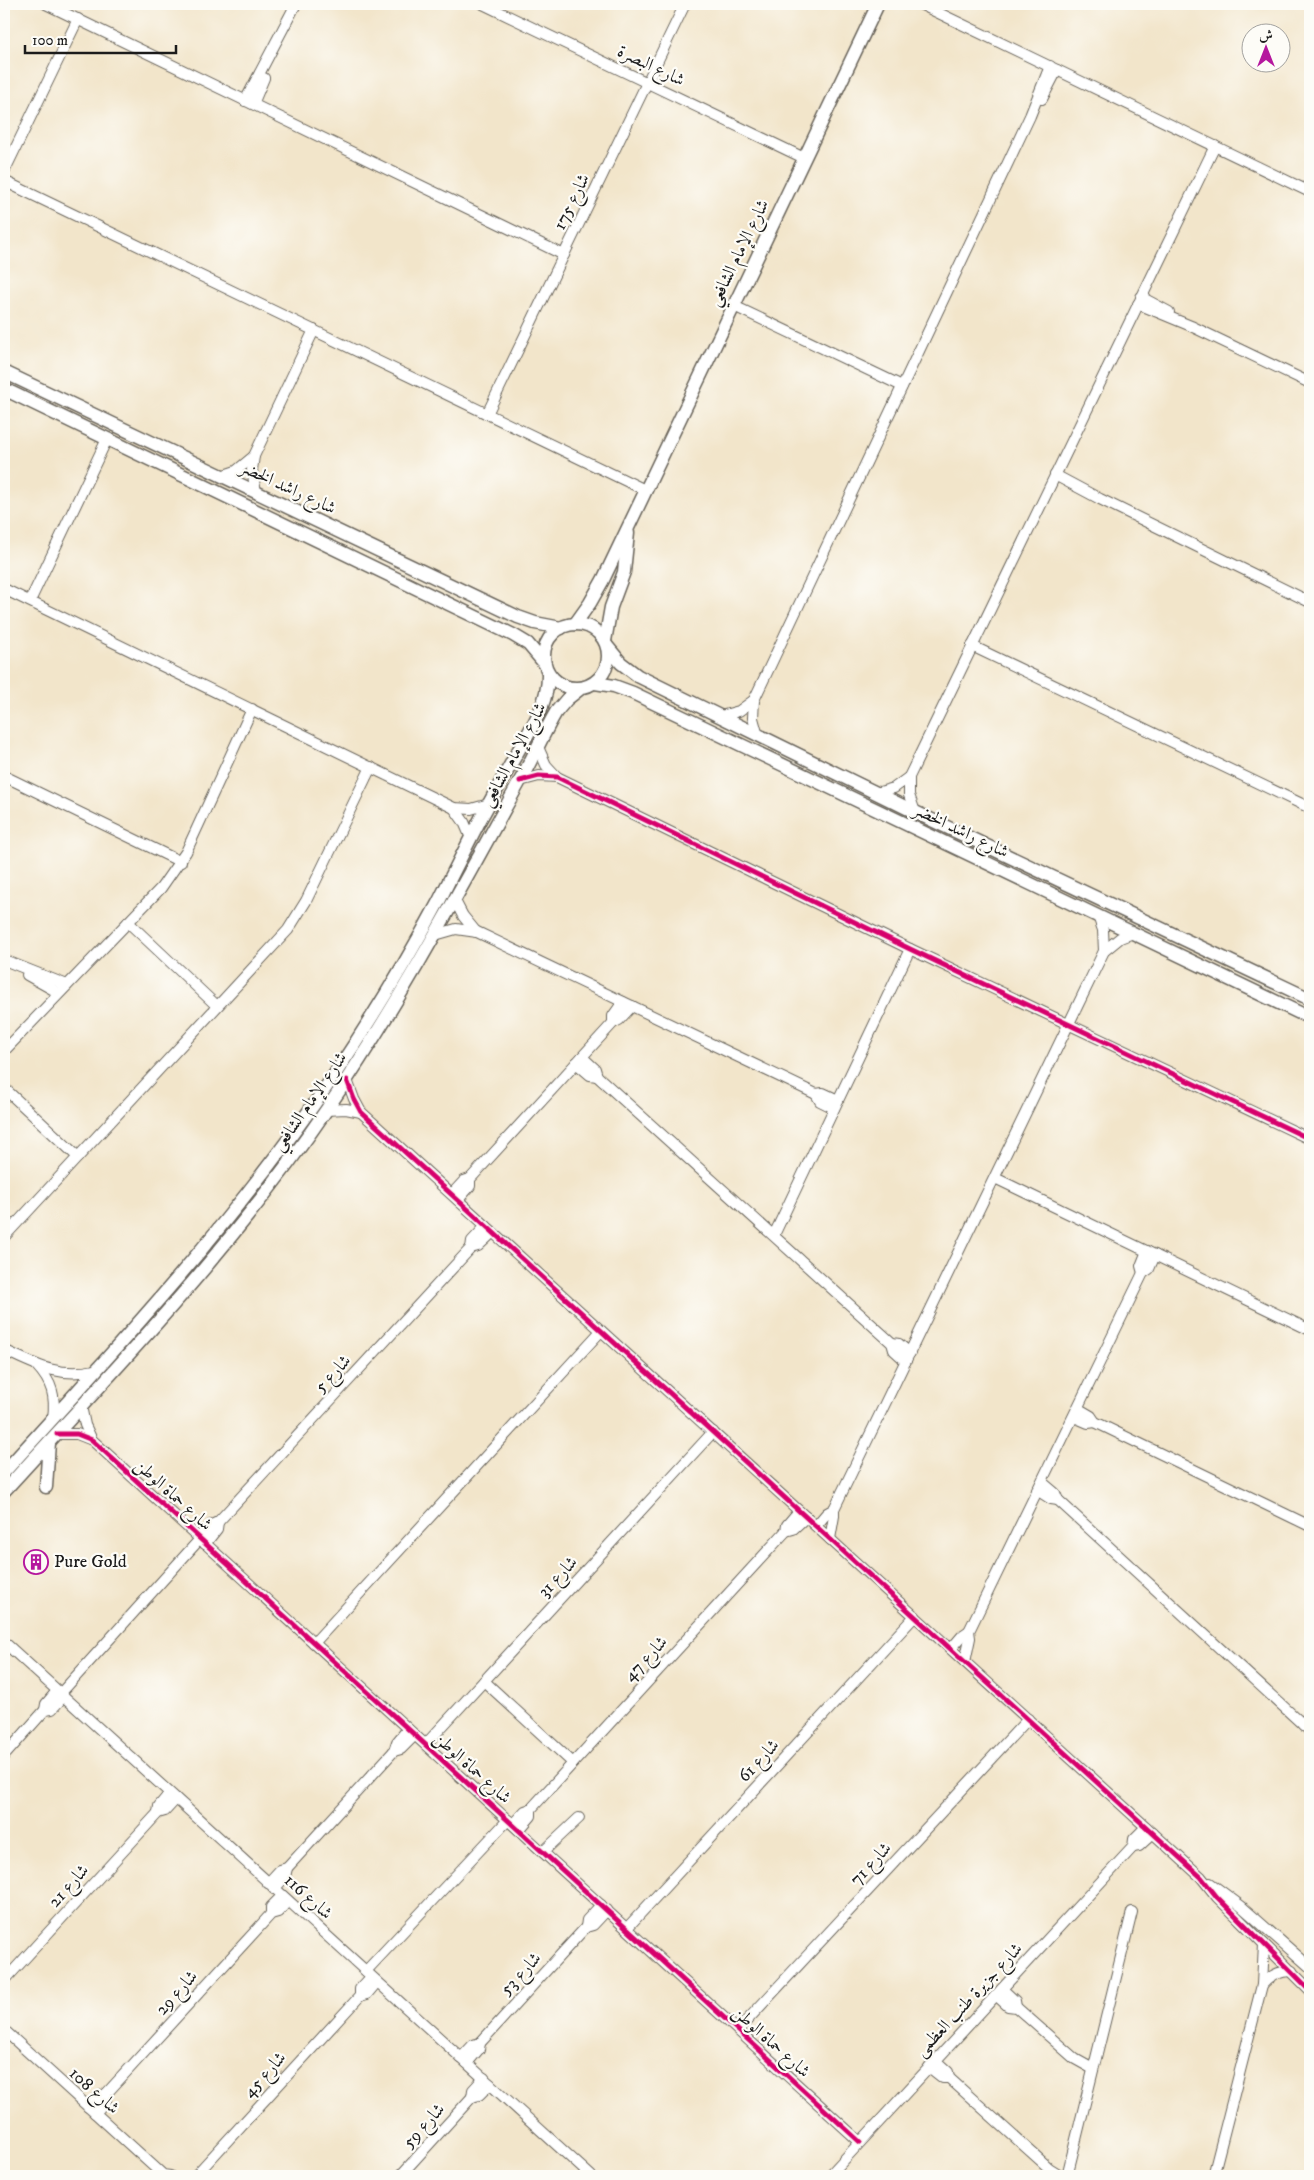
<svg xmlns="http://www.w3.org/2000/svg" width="1314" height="2180" viewBox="0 0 1314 2180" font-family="'IM FELL DW Pica',Amiri,serif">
  <rect width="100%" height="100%" fill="#fdfcf7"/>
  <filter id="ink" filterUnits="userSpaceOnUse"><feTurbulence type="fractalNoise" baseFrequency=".02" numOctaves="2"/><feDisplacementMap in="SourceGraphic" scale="10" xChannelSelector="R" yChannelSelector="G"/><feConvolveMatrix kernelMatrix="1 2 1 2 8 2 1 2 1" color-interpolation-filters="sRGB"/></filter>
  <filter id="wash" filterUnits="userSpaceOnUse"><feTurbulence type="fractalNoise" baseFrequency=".0096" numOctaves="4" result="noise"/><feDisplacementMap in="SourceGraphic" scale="20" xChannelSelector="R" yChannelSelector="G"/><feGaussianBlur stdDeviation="1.12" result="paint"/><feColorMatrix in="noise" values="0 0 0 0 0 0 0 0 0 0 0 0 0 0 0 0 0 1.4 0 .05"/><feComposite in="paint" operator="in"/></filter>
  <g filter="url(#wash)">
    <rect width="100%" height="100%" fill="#f2e5ca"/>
  </g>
  <g filter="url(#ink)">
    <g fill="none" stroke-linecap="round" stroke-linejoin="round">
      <defs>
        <g id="minor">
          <path d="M46 4 564 255"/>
          <path d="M483 4 804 158"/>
          <path d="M920 4 1310 192"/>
          <path d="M1042 99 1057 70"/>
          <path d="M245 101 296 4"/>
          <path d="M253 104 264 78"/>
          <path d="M4 172 78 19"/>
          <path d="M4 181 645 490"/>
          <path d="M1141 297 1169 312"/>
          <path d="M1138 304 1191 326 1310 383"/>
          <path d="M734 306 902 386"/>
          <path d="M487 414 685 4"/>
          <path d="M254 456 252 470 256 492"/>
          <path d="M1055 475 1100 499 1310 602"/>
          <path d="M221 476 236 471 254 456 314 330"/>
          <path d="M4 589 454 808 471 809 489 804"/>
          <path d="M30 601 107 439"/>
          <path d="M972 646 1310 808"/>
          <path d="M721 716 739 711 754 700"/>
          <path d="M758 736 753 718 754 700 1030 116 1050 66"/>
          <path d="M538 747 546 765 557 777"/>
          <path d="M4 776 181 862"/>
          <path d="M909 777V795L915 812"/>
          <path d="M520 781 539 776 557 777 910 949 1310 1139"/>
          <path d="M876 793 894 788 909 777 1215 146"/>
          <path d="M454 808 464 822 471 838"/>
          <path d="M454 899 463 916 476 932"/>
          <path d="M1098 916 1103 930 1104 951"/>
          <path d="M128 922 217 1006"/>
          <path d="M435 935 456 929 477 932 816 1094 823 1093 838 1100"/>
          <path d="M4 960 67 985"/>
          <path d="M27 975 59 993"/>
          <path d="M613 1023V1016L623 1002"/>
          <path d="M4 1051 161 888 186 852 252 709"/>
          <path d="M582 1057 595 1069 597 1076 892 1343 894 1350 906 1361"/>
          <path d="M576 1063 590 1075 597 1076"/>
          <path d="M347 1080 354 1099 361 1112 1201 1877 1217 1897 1310 1990"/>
          <path d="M4 1088 78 1157"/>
          <path d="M816 1094 820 1101 834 1108"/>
          <path d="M326 1110 346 1109 361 1112"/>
          <path d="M995 1178 1310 1330"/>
          <path d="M452 1194 464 1181 470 1179 613 1023 619 1020 632 1006"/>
          <path d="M458 1200 470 1186V1179"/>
          <path d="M774 1235 910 949"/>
          <path d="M4 1237 288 930 306 901 371 767"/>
          <path d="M471 1248 472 1241 486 1226"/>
          <path d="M1143 1273 1141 1266 1147 1251"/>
          <path d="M892 1343 899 1344 910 1353"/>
          <path d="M4 1350C36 1365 58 1378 95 1370"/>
          <path d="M37 1366C52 1382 56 1397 53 1418"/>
          <path d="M81 1406 85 1425 92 1440"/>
          <path d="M1079 1409 1091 1416 1095 1422 1310 1526"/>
          <path d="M1074 1417 1088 1423 1095 1422"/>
          <path d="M57 1434H77L92 1440 860 2142"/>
          <path d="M1042 1482 1055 1493 1058 1500 1310 1731"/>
          <path d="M1037 1490 1051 1499 1058 1500"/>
          <path d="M816 1526 827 1513 834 1509"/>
          <path d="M786 1531 787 1525 799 1511"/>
          <path d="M199 1538 211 1525 218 1522 471 1248 478 1246 493 1232"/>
          <path d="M830 1539 834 1516V1509L1104 951 1120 938 1133 933"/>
          <path d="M205 1544 217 1529 218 1522"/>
          <path d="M4 1642 591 2176"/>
          <path d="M314 1643 601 1331"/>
          <path d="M951 1649 963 1635 969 1631"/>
          <path d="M965 1662 970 1638 969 1631 1143 1273 1149 1269 1155 1255"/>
          <path d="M484 1681 573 1763"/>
          <path d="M60 1694 200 1539"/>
          <path d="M45 1710 46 1704 57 1691"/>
          <path d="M1303 1725 1310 1714"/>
          <path d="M426 1744 713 1432"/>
          <path d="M394 1751 397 1742 408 1729"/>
          <path d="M4 1756 45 1710 52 1709 63 1697"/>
          <path d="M158 1813 159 1806 169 1794"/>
          <path d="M513 1824 525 1811 531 1809 786 1531 793 1529 806 1517"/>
          <path d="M519 1830 531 1816V1809"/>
          <path d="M1133 1847 1139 1846 1153 1833"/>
          <path d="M543 1852 579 1818"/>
          <path d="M268 1883 280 1870 287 1868 394 1751 401 1749 415 1735"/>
          <path d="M1210 1883 1241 1906 1310 1967"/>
          <path d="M274 1889 285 1877 287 1868"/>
          <path d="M271 1914V1907L282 1896"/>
          <path d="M586 1927 587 1920 601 1905"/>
          <path d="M627 1928 915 1616"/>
          <path d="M366 1971 508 1820"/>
          <path d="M4 1981 158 1813 165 1811 176 1799"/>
          <path d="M1262 1985C1270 1975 1279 1971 1292 1971"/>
          <path d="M1002 1989 1015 2001 1016 2007"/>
          <path d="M996 1995 1008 2006 1016 2007 1075 2059 1093 2069"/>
          <path d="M360 1996 367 1994 377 1982"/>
          <path d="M4 2030 163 2175 170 2176"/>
          <path d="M738 2030 1028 1719"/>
          <path d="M461 2058 473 2045 480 2043 586 1927 593 1925 607 1910"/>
          <path d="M936 2061 948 2072 949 2078 1049 2168 1062 2176"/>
          <path d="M467 2063 479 2049 480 2043"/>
          <path d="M929 2067 943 2078H949"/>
          <path d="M472 2097 473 2090 484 2078"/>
          <path d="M88 2107 99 2096 106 2094 271 1914 278 1912 288 1901"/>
          <path d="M95 2113 106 2101V2094"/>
          <path d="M195 2176 360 1996V1989L371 1977"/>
          <path d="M400 2176 472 2097 479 2095 490 2084"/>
          <path d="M829 2176 1133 1847 1134 1839 1146 1827"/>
          <path d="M1067 2176 1132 1912"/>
          <path d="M1213 2176 1262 1985 1264 1944"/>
        </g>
        <g id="tertiary">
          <path d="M4 372 518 617 535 623 561 628"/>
          <path d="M4 389 513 635 528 644 544 663"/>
          <circle cx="576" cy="656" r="32"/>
          <path d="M575 624 590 603 603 580 878 4"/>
          <path d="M605 641 611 607 624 572 628 533"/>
          <path d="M607 646 621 663 638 676 915 812 1310 999"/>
          <path d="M595 683 614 686 633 693 1310 1018"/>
          <path d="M4 1472C119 1346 236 1219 333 1077 371 1020 407 961 439 901 453 873 467 845 481 818 493 796 505 775 517 753 531 728 549 703 548 673"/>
          <path d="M46 1487 49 1442"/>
          <path d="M4 1491C116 1368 233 1247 327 1109 399 1004 459 892 520 781 533 758 543 734 556 712L567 699 581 688"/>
        </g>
      </defs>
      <use href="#minor" stroke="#676259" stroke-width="12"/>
      <use href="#tertiary" stroke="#676259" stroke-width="15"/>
      <use href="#minor" stroke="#fff" stroke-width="10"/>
      <use href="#tertiary" stroke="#fff" stroke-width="12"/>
      <defs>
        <g id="cycleway">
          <path d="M520 781 539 776 557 777 910 949 1310 1139"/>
          <path d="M347 1080 354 1099 361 1112 1201 1877 1217 1897 1310 1990"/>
          <path d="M57 1434H77L92 1440 860 2142"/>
        </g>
      </defs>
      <use href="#cycleway" stroke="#fdfcf7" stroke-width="8"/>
      <use href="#cycleway" stroke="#d6006c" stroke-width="5"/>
    </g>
  </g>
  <defs>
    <symbol id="building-ring" viewBox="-11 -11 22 22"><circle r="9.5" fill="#fdfcf7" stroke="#b5179e" stroke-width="1.5"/><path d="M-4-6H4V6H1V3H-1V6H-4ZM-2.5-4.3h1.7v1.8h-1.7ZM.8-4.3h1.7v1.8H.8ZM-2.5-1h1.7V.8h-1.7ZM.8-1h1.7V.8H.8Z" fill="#b5179e"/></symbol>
  </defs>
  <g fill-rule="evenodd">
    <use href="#building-ring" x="22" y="1548" width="28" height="28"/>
  </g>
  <g text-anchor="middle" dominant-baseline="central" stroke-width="4.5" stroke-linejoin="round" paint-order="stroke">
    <g font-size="18" fill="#1c1c1c" stroke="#fdfcf7">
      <text transform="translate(651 66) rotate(26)">شارع البصرة</text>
      <text transform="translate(572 202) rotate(-64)">شارع 175</text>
      <text transform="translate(739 253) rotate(-64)">شارع الإمام الشافعي</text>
      <text transform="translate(288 488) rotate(25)">شارع راشد الخضر</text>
      <text transform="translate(514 755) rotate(-61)">شارع الإمام الشافعي</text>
      <text transform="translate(961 831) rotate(26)">شارع راشد الخضر</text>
      <text transform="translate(310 1102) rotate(-55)">شارع الإمام الشافعي</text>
      <text transform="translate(333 1374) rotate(-47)">شارع 5</text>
      <text transform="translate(173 1495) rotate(42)">شارع حماة الوطن</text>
      <text transform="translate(558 1577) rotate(-47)">شارع 31</text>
      <text transform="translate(646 1659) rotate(-47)">شارع 47</text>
      <text transform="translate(759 1761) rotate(-47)">شارع 61</text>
      <text transform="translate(472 1768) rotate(42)">شارع حماة الوطن</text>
      <text transform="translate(871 1864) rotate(-47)">شارع 71</text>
      <text transform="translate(69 1886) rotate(-48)">شارع 21</text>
      <text transform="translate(308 1897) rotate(42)">شارع 116</text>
      <text transform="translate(521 1974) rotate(-47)">شارع 53</text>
      <text transform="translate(177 1993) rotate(-48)">شارع 29</text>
      <text transform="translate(969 2000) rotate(-47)">شارع جزيرة طنب العظمى</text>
      <text transform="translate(771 2042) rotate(42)">شارع حماة الوطن</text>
      <text transform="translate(265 2075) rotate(-48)">شارع 45</text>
      <text transform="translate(94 2091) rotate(42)">شارع 108</text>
      <text transform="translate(424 2126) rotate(-48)">شارع 59</text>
    </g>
    <g font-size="18" fill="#1c1c1c" stroke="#fdfcf7" text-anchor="start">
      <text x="54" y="1562">Pure Gold</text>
    </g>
  </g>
  <rect width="1314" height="2180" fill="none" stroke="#fdfcf7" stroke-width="20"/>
  <g transform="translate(1266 48)"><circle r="24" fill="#fdfcf7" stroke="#a3a29f"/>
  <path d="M0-4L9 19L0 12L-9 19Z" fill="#b5179e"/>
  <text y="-8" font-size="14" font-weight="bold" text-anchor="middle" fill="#1c1c1c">ش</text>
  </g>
  <path d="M25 45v8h151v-8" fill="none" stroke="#1c1c1c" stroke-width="2.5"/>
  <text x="32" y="45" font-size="15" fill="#1c1c1c" stroke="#fdfcf7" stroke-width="4" paint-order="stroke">100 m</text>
</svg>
